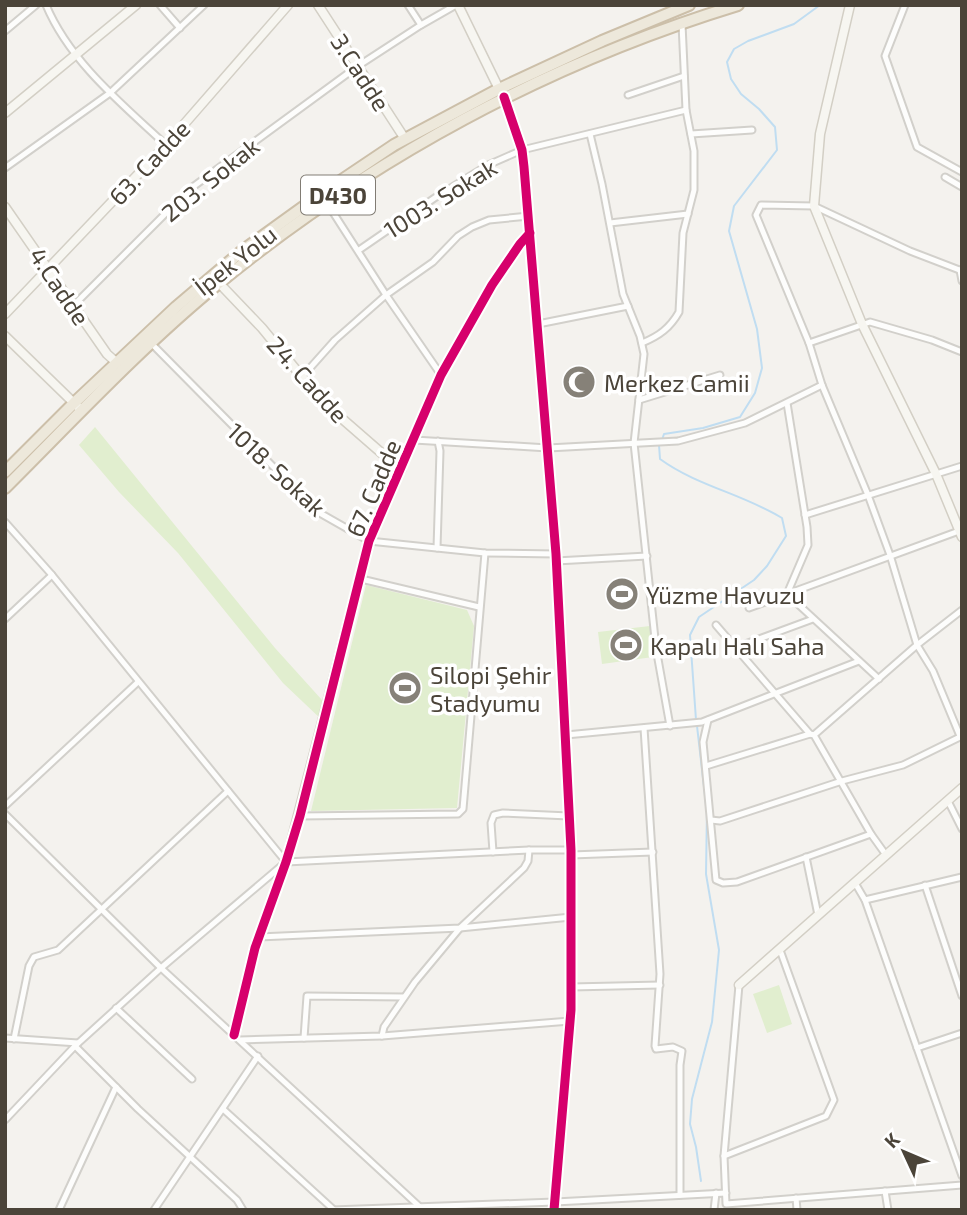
<svg xmlns="http://www.w3.org/2000/svg" width="967" height="1215" viewBox="0 0 967 1215" font-family="'Exo 2',sans-serif">
  <rect width="100%" height="100%" fill="#f4f2ee"/>
  <g fill="#e1eecf">
    <path d="M95 427 275 648 322 700 323 721 283 683 178 553 119 492 79 445Z"/>
    <path d="M366 585 467 610 474 626 457 808 311 811Z"/>
    <path d="M650 626 653 657 602 664 598 632Z"/>
    <path d="M779 985 792 1024 767 1033 753 994Z"/>
  </g>
  <path fill="#c0ddf1" d="M631 586 637 588V600L609 603 607 601V590Z"/>
  <g fill="none" stroke-linecap="round" stroke-linejoin="round">
    <g stroke="#c0ddf1" stroke-width="2">
      <path d="M662 440 664 434 703 428 740 417 755 393 762 368 757 329 729 231 734 206 777 150 775 127 759 109 741 94 731 79 727 62 734 49 748 41 794 24 820 5"/>
      <path d="M659 445 660 459C697 486 743 494 782 518L786 536 767 566 754 580 699 617 690 635 696 720"/>
      <path d="M697 726 706 804"/>
      <path d="M701 1181 696 1147 690 1124 692 1099 712 1022 719 950 706 874 707 809"/>
    </g>
    <defs>
      <g id="street">
        <path d="M46 5C70 62 122 104 166 145"/>
        <path d="M160 5 180 28"/>
        <path d="M408 5 421 25"/>
        <path d="M905 5 885 56 917 147 962 172"/>
        <path d="M5 31 36 5"/>
        <path d="M628 95 684 76"/>
        <path d="M590 134 602 184 623 294 640 336 644 354 634 443 656 648 670 726"/>
        <path d="M691 134 752 130"/>
        <path d="M5 168 110 93 204 5"/>
        <path d="M945 177 962 187"/>
        <path d="M327 203 386 295 441 375"/>
        <path d="M610 223 688 214"/>
        <path d="M359 250 436 197 488 165 522 150 686 110"/>
        <path d="M960 270 962 281"/>
        <path d="M73 306 190 189 358 66 421 25 456 5"/>
        <path d="M538 324 628 306"/>
        <path d="M151 343 318 512 369 541 485 553 556 554"/>
        <path d="M642 343C659 336 670 328 679 312L683 233 694 190V151L686 110 682 24"/>
        <path d="M809 343 870 322 932 340 962 352"/>
        <path d="M302 377 335 340 386 295 433 262 458 236 472 227 489 220 529 216"/>
        <path d="M639 400 720 375"/>
        <path d="M787 403 807 527 808 545 787 594 879 679"/>
        <path d="M414 440 548 448 678 441 745 423 822 385"/>
        <path d="M805 515 962 466"/>
        <path d="M5 522 52 575 286 862"/>
        <path d="M437 548 440 451 438 441"/>
        <path d="M556 561 647 556"/>
        <path d="M361 579 479 607"/>
        <path d="M749 608 959 531"/>
        <path d="M5 619 52 575"/>
        <path d="M716 625 810 734 814 735 871 834 886 855"/>
        <path d="M737 647 813 619"/>
        <path d="M708 720 703 742 716 880 723 883 737 882 871 834"/>
        <path d="M644 728 660 974 655 1046 656 1049 673 1047 682 1051 680 1065V1195"/>
        <path d="M566 735 702 722 859 661"/>
        <path d="M814 735 917 645 962 610"/>
        <path d="M960 736 933 671 917 645 890 555 868 495 822 385 809 343 756 215 761 205 814 206 910 251 962 271"/>
        <path d="M706 766 810 734"/>
        <path d="M948 801 962 829"/>
        <path d="M5 806 138 682"/>
        <path d="M5 814 161 968 421 1208"/>
        <path d="M300 816 458 814 463 809 485 553"/>
        <path d="M711 820 720 821 842 781 903 765 962 736"/>
        <path d="M493 852 491 823 494 815 503 813 569 816"/>
        <path d="M571 855 653 852"/>
        <path d="M806 857 818 915"/>
        <path d="M855 883 865 900 962 1176"/>
        <path d="M925 885 962 996"/>
        <path d="M865 900 962 877"/>
        <path d="M259 937 460 928 571 917"/>
        <path d="M739 985 724 1156 726 1204 962 1185"/>
        <path d="M571 987 660 985"/>
        <path d="M116 1008 192 1079"/>
        <path d="M234 1035 255 948 285 865"/>
        <path d="M382 1036 384 1027 415 982 460 928 524 868 528 861 529 850"/>
        <path d="M5 1038 78 1043"/>
        <path d="M304 1038 307 996 404 997"/>
        <path d="M14 1039 29 966 34 957 58 950 228 791"/>
        <path d="M240 1040 382 1036 570 1021"/>
        <path d="M75 1046 138 1109 237 1200 243 1210"/>
        <path d="M917 1048 962 1033"/>
        <path d="M223 1109 334 1210"/>
        <path d="M5 1120 75 1046 161 968 286 862 529 850H571"/>
        <path d="M724 1156 826 1116 834 1100 780 950"/>
        <path d="M885 1191 888 1210"/>
        <path d="M796 1198 797 1210"/>
        <path d="M59 1210 116 1087"/>
        <path d="M154 1210 258 1056"/>
        <path d="M332 1210 555 1202 726 1193"/>
        <path d="M714 1210 716 1193"/>
      </g>
      <g id="secondary">
        <path d="M318 5 405 139"/>
        <path d="M458 5 499 89"/>
        <path d="M850 5 820 134 814 206 862 324 936 474 962 537"/>
        <path d="M504 97 522 150 524 167 556 554 571 850V1010L554 1210"/>
        <path d="M5 113 136 5"/>
        <path d="M5 207 107 354 117 363"/>
        <path d="M219 283 262 328 302 377 339 416 401 470"/>
        <path d="M5 314 166 145 288 5"/>
        <path d="M5 336 78 407"/>
        <path d="M286 862 369 541 441 375 492 285 520 244 530 233"/>
        <path d="M739 985 962 788"/>
      </g>
      <g id="highway">
        <path d="M5 472 74 403 176 307 242 251 324 192 394 145 499 89 602 41 689 5"/>
        <path d="M5 488C75 418 143 345 219 283 372 158 548 63 738 5"/>
      </g>
    </defs>
    <use href="#street" stroke="#d2d0cb" stroke-width="9"/>
    <use href="#secondary" stroke="#d3cfc5" stroke-width="11"/>
    <use href="#highway" stroke="#ccbfa9" stroke-width="14"/>
    <use href="#street" stroke="#fdfdfc" stroke-width="5"/>
    <use href="#secondary" stroke="#f7f6f1" stroke-width="8"/>
    <use href="#highway" stroke="#ede8db" stroke-width="10"/>
    <defs>
      <g id="cycleway">
        <path d="M504 97 522 150 524 167 556 554 571 850V1010L554 1210"/>
        <path d="M234 1035 255 948 286 862 300 816 369 541 441 375 492 285 520 244 530 233"/>
      </g>
    </defs>
    <use href="#cycleway" stroke="#fff" stroke-width="13"/>
    <use href="#cycleway" stroke="#d6006c" stroke-width="9"/>
  </g>
  <defs>
    <symbol id="mosque-disc" viewBox="-11 -11 22 22"><circle r="9.5" fill="#868178" stroke="#fff"/><path d="M3.5-4.9A6 6 0 1 0 3.5 4.9A5 5 0 1 1 3.5-4.9Z" fill="#fff"/></symbol>
    <symbol id="stadium-disc" viewBox="-11 -11 22 22"><circle r="9.5" fill="#868178" stroke="#fff"/><path d="M0-5a6.5 5 0 1 0 0 10a6.5 5 0 1 0 0-10ZM-3.5-1.8h7v3.6h-7Z" fill="#fff"/></symbol>
  </defs>
  <g fill-rule="evenodd">
    <use href="#mosque-disc" x="560" y="363" width="38" height="38"/>
    <use href="#stadium-disc" x="603" y="575" width="38" height="38"/>
    <use href="#stadium-disc" x="607" y="626" width="38" height="38"/>
    <use href="#stadium-disc" x="386" y="669" width="38" height="38"/>
  </g>
  <g text-anchor="middle" dominant-baseline="central" stroke-width="7" stroke-linejoin="round" paint-order="stroke">
    <rect fill="#fff" stroke="#817c74" stroke-width="2" x="301" y="175.5" width="74" height="39" rx="5"/>
    <g font-size="23" font-weight="bold" fill="#4b4439">
      <text x="338" y="195">D430</text>
    </g>
    <g font-size="24" fill="#4b4439" stroke="#fff">
      <text transform="translate(361 72) rotate(57)">3.Cadde</text>
      <text transform="translate(149 162) rotate(-47)">63. Cadde</text>
      <text transform="translate(210 179) rotate(-39)">203. Sokak</text>
      <text transform="translate(440 198) rotate(-32)">1003. Sokak</text>
      <text transform="translate(235 260) rotate(-38)">İpek Yolu</text>
      <text transform="translate(60 286) rotate(56)">4.Cadde</text>
      <text transform="translate(308 379) rotate(48)">24. Cadde</text>
      <text transform="translate(277 469) rotate(43)">1018. Sokak</text>
      <text transform="translate(373 488) rotate(-67)">67. Cadde</text>
    </g>
    <g font-size="24" fill="#4b4439" stroke="#fff" text-anchor="start">
      <text x="604" y="382">Merkez Camii</text>
      <text x="646" y="594">Yüzme Havuzu</text>
      <text x="650" y="645">Kapalı Halı Saha</text>
      <text x="430" y="674">Silopi Şehir<tspan x="430" dy="28">Stadyumu</tspan></text>
    </g>
  </g>
  <rect width="967" height="1215" fill="none" stroke="#4b4439" stroke-width="14"/>
  <g transform="translate(904 1152) rotate(314)" stroke="#ffffff" stroke-width="5" paint-order="stroke">
  <path d="M0-5L12 26L0 18L-12 26Z" fill="#4b4439"/>
  <text y="-10" font-size="19" font-weight="bold" text-anchor="middle" fill="#4b4439">K</text>
  </g>
</svg>
